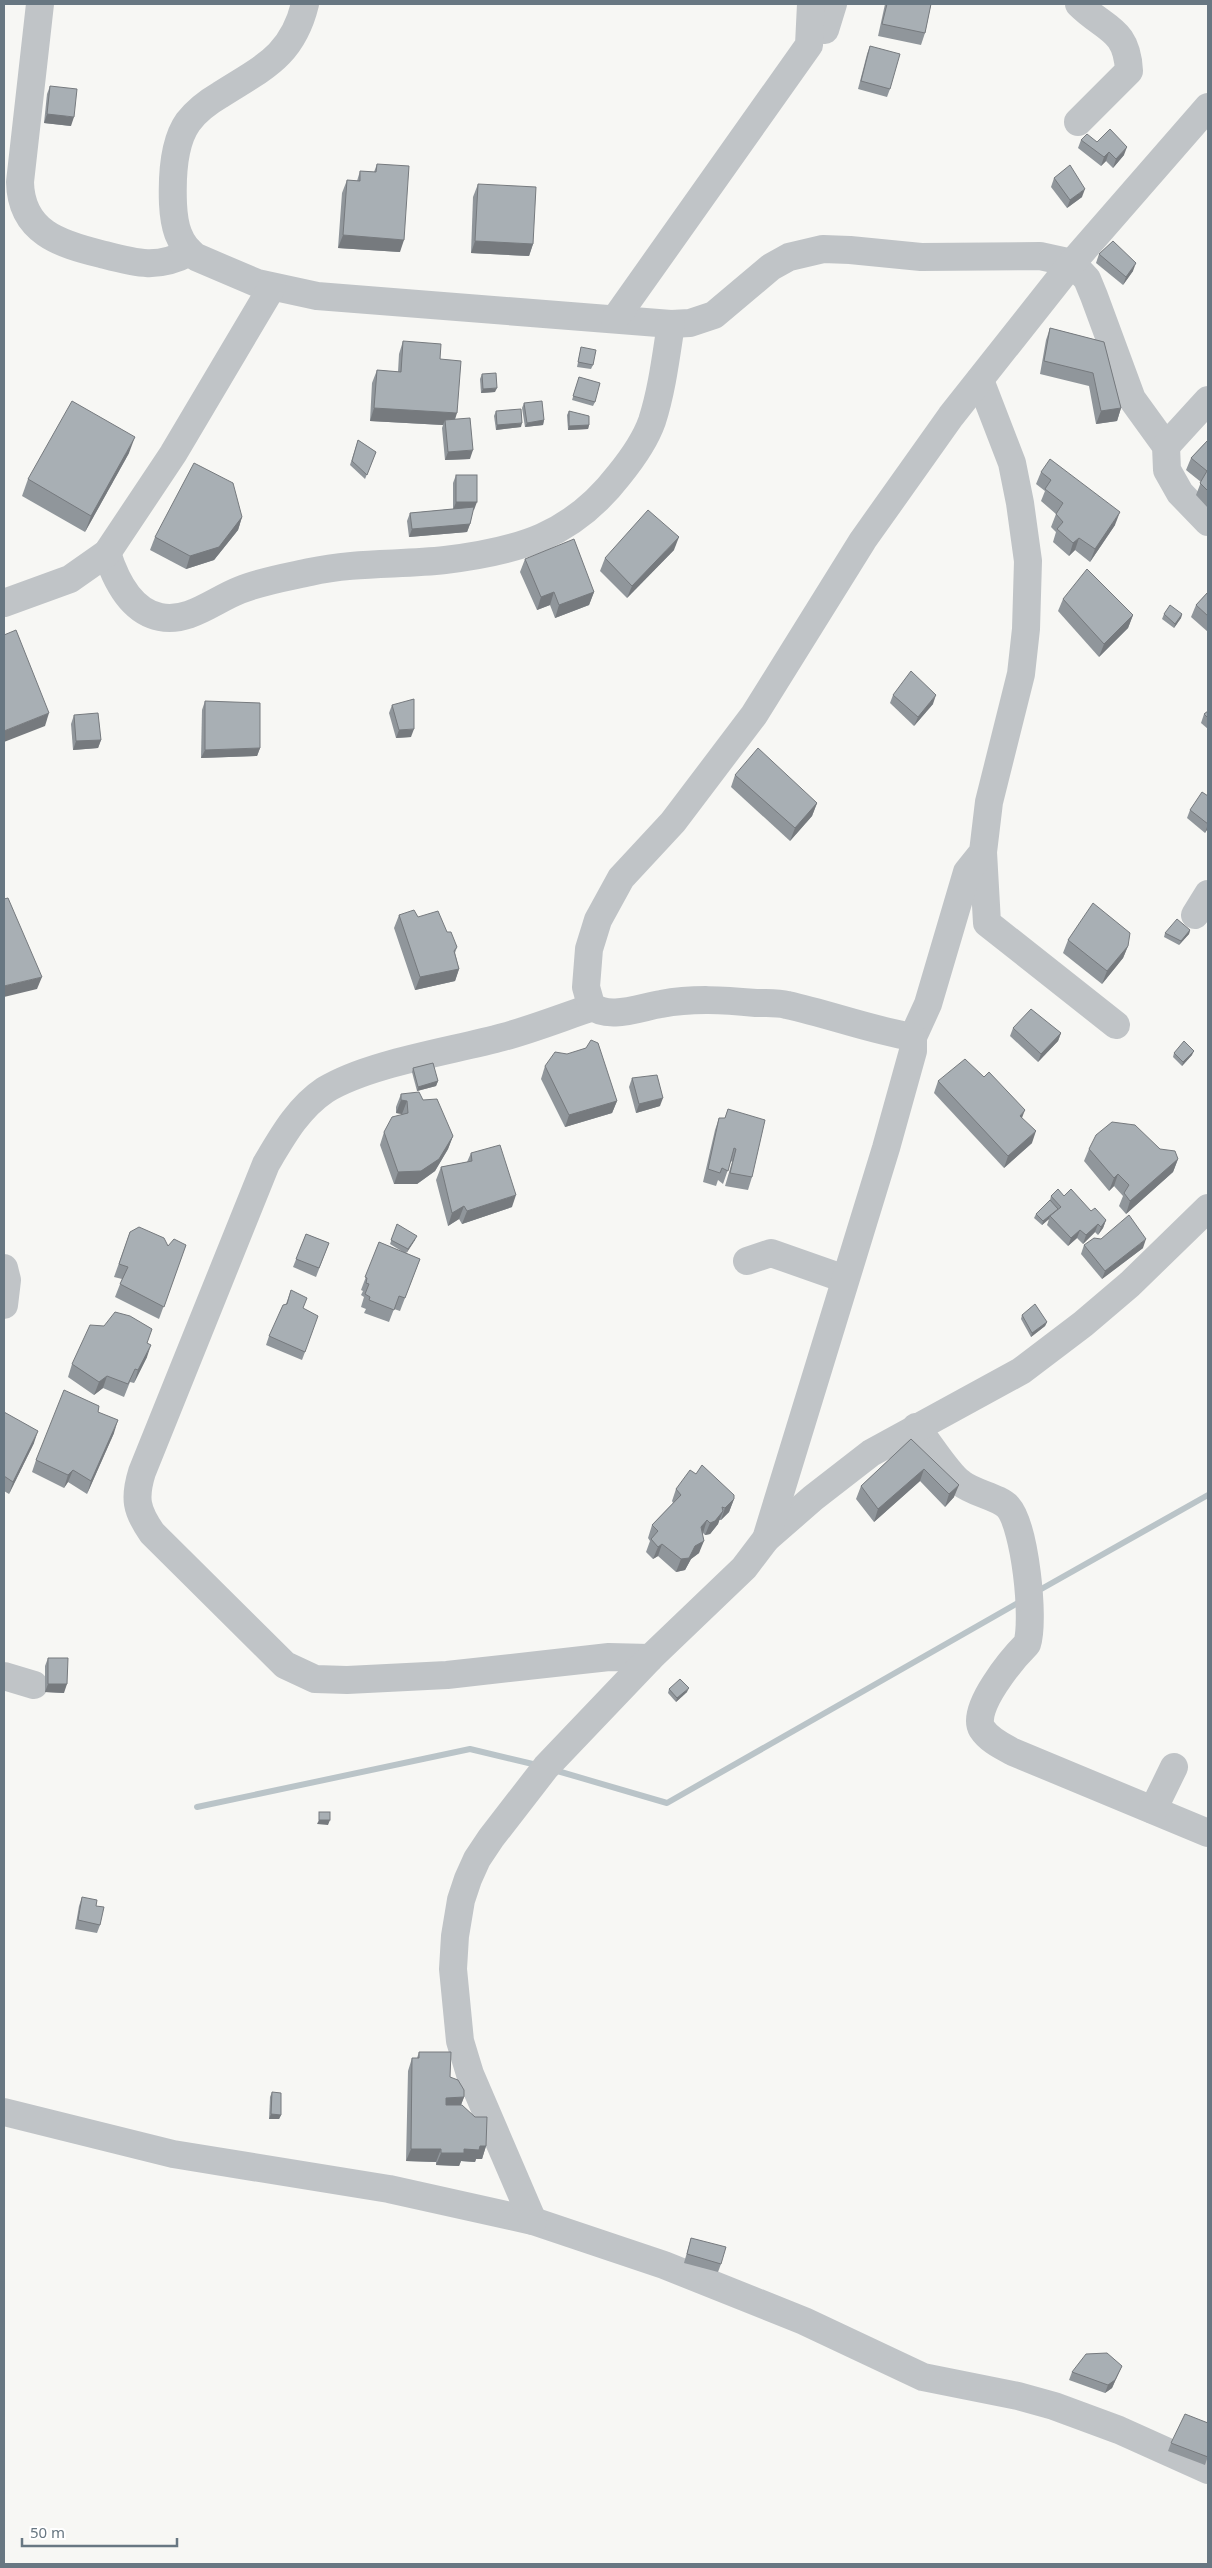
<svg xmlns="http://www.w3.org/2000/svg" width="1212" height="2568" viewBox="0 0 1212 2568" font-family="'Noto Sans',sans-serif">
  <rect width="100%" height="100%" fill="#f7f7f4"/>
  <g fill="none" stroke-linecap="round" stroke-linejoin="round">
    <g stroke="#bac4c8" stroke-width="6">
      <path d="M1036 1592 1208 1495"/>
      <path d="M554 1770 667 1803 1023 1600"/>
      <path d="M197 1807 470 1749 537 1765"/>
    </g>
    <g stroke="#c0c4c7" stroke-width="28">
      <path d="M40 4 20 182C21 232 60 244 101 254 135 263 157 270 190 252"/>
      <path d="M305 4C292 57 262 68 220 95 208 102 197 110 188 122 173 143 172 179 173 204 174 225 178 244 196 257L257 283 317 296 671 324 690 323 714 315 771 267 789 257 823 249 850 250 921 257 1040 256 1072 263 1087 279 1094 296 1132 399 1166 446 1167 470 1180 493 1208 522"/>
      <path d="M810 29 825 30 833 4"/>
      <path d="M1078 122 1129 71C1127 28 1105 30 1079 4"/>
      <path d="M615 319 809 45 811 4"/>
      <path d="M1166 446 1208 400"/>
      <path d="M107 553C115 578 130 611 160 617 189 623 214 600 240 590 262 581 287 577 310 572 354 562 400 565 445 560 519 551 572 536 619 475 632 459 645 441 652 421 662 390 666 356 671 324"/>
      <path d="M4 603 70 579 107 553 173 454 272 287"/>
      <path d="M983 852 987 923 1116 1025"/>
      <path d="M1195 915 1208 894"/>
      <path d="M593 1007C563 1017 533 1029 503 1037 452 1051 369 1063 325 1090 298 1108 282 1137 266 1164L142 1472C134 1498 136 1510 152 1533L285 1665 315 1679 347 1680 447 1675 609 1657 650 1658"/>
      <path d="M913 1037 928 1004 967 872 983 852 989 802 1021 674 1026 629 1028 561 1020 503 1012 463 980 380"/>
      <path d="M747 1261 771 1253 845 1279"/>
      <path d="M4 1268 7 1280 4 1305"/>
      <path d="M916 1427C928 1441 947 1473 961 1483 973 1493 999 1497 1008 1507 1025 1526 1035 1620 1027 1644 1013 1658 970 1709 982 1729 989 1740 1002 1746 1013 1752L1208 1833"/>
      <path d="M766 1539 813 1498 871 1453 1021 1371 1083 1324 1130 1284 1208 1208"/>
      <path d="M4 1676 34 1685"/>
      <path d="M1153 1810 1174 1767"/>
      <path d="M4 2112 173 2154 389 2189 533 2221 664 2265 804 2321 923 2377 1018 2396 1054 2406 1119 2430 1208 2470"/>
      <path d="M533 2221 470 2074 460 2041 453 1969 455 1936 461 1900 468 1879 477 1859 491 1838 546 1767 650 1658 744 1568 766 1539 886 1148 913 1051V1037C870 1030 829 1014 787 1005 777 1002 766 1003 756 1003 724 1000 693 998 661 1004 641 1007 607 1021 591 1005L586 987 589 949 598 920 621 878 673 822 754 715 863 540 951 416 1072 263 1208 107"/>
    </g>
  </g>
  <g fill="#90969b">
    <path d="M885 4H931L925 33 921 45 878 36Z"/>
    <path d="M870 46 890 89 887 97 858 89 867 54Z"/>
    <path d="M50 86 71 126 44 123 47 94Z"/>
    <path d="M1081 140 1097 142 1124 155 1113 168 1106 161 1101 166 1078 148Z"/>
    <path d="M377 164 400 252 338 248 342 193 347 180 357 181 360 171 374 172Z"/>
    <path d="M1054 178 1082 197 1067 208 1051 187Z"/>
    <path d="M478 184 533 244 529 256 471 253 473 197Z"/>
    <path d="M1099 254 1133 271 1123 285 1096 263Z"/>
    <path d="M1050 328 1104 342 1121 408 1117 421 1096 424 1089 386 1040 374 1046 340Z"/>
    <path d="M403 341 440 359 455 419 470 459 445 460 442 428 443 425 370 421 372 383 377 370 398 372 399 354Z"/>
    <path d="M581 347 593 365 591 369 577 367Z"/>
    <path d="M482 374 495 392 481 393 480 379Z"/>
    <path d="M579 377 595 402 593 406 572 400Z"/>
    <path d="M524 403 544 420 543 425 525 427 522 408Z"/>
    <path d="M496 411 521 427 496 430 494 416Z"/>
    <path d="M569 411 589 425 588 429 568 430 567 415Z"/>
    <path d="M358 440 376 452 365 479 350 465Z"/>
    <path d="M1208 440V508L1196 495 1201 482 1186 470 1191 458Z"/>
    <path d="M129 453 85 532 22 496 28 479Z"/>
    <path d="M1041 472 1115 525 1090 562 1075 550 1069 556 1053 542 1056 532 1051 527 1056 514 1041 501 1045 491 1036 484Z"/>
    <path d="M456 475 474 510H473L470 524 467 532 409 537 407 521 410 513 453 509V483Z"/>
    <path d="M242 517 238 530 214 560 186 569 150 550 155 537Z"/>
    <path d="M674 550 627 598 600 571 605 558Z"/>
    <path d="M525 559 594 592 589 605 555 618 550 605 537 610 520 572Z"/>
    <path d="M1208 592V632L1191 617 1196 605Z"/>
    <path d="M1063 599 1133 615 1128 628 1099 657 1058 611Z"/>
    <path d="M1164 614H1182L1181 618 1174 628 1162 619Z"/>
    <path d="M893 695 933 704 914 726 890 703Z"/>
    <path d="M205 701 260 748 257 756 201 758 202 710Z"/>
    <path d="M392 705 411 737 396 738 389 713Z"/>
    <path d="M1208 711V729L1201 723 1204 714Z"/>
    <path d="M74 715 101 740 98 748 73 750 71 724Z"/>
    <path d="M735 775 817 803 812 816 790 841 731 787Z"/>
    <path d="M1208 796V828L1205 833 1187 818 1190 810Z"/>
    <path d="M399 915 418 917 447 932 457 947 455 953 459 969 455 981 415 990 394 928Z"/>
    <path d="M1190 930 1189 934 1179 945 1164 937 1165 933Z"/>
    <path d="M1068 940 1128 946 1123 958 1102 984 1063 953Z"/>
    <path d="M1013 1028 1061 1033 1058 1041 1038 1062 1010 1036Z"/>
    <path d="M1174 1053 1192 1055 1182 1066 1173 1057Z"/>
    <path d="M545 1066 617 1101 612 1113 565 1127 541 1079Z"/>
    <path d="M413 1068 438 1081 436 1086 417 1091 412 1072Z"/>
    <path d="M632 1078 660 1106 636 1113 629 1087Z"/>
    <path d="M938 1081 1022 1118 1032 1143 1004 1168 934 1093Z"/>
    <path d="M401 1094 423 1100 453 1136 448 1149 435 1171 417 1184H394L380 1145 384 1132 402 1114 396 1113V1107Z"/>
    <path d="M728 1109 752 1177 748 1190 725 1186 732 1162 731 1161 723 1184 718 1180 716 1186 703 1182 715 1130 719 1118H725Z"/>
    <path d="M1089 1149H1160L1178 1159 1173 1172 1126 1214 1119 1206 1123 1196 1114 1186 1109 1191 1084 1161Z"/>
    <path d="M471 1153 512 1207 462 1224 459 1219 448 1226 436 1180 441 1167 467 1162Z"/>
    <path d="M1051 1196 1091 1211 1106 1220 1103 1228 1098 1235 1095 1232 1083 1244 1077 1238 1068 1246 1047 1225 1049 1219 1042 1225 1034 1218 1036 1214 1050 1200Z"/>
    <path d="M397 1224 415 1240 406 1253 420 1259 400 1311 394 1309 389 1322 364 1313 366 1309 361 1307 364 1297 361 1295 363 1291 361 1290 379 1242 403 1252 390 1244Z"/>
    <path d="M130 1232 168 1246 186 1245 159 1319 115 1297 122 1279 114 1277Z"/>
    <path d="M306 1234 329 1243 316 1277 293 1267Z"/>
    <path d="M1084 1245 1143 1248 1102 1279 1081 1254Z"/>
    <path d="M291 1290 303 1308 305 1352 302 1360 266 1345 269 1336 286 1304Z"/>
    <path d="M1022 1315 1047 1322 1045 1326 1031 1337 1021 1319Z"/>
    <path d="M147 1343V1357L134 1383 130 1382 124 1397 103 1388 94 1395 68 1377 72 1364Z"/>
    <path d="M4 1412 34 1443 9 1494 4 1491Z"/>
    <path d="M98 1412 114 1433 87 1494 68 1482 64 1488 32 1472 36 1460Z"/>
    <path d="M911 1439 954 1497 945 1507 920 1481 874 1522 856 1499 861 1486Z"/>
    <path d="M676 1489 734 1499 729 1512 721 1520H719L718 1524 710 1534 705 1535 703 1533 699 1553 691 1559 685 1570 676 1572 658 1556 653 1559 646 1552 650 1541 648 1538 652 1525 673 1503 672 1501Z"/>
    <path d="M48 1658 64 1693 45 1692V1666Z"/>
    <path d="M669 1689 687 1692 676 1702 668 1693Z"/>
    <path d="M82 1897 96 1906 100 1925 97 1933 75 1929 79 1906Z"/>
    <path d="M419 2052 450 2077 464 2097 461 2105 486 2146 482 2159H476L475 2162 461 2161 459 2166 436 2165V2162L406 2161 408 2071 412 2058H417Z"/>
    <path d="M272 2092 281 2115 279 2119H269L270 2097Z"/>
    <path d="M691 2238 721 2264 718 2272 684 2263Z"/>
    <path d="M1072 2372 1118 2374 1112 2388 1105 2393 1069 2380Z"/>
    <path d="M1171 2443 1208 2456 1205 2465 1168 2451Z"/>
  </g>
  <g fill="#767a7e">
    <path d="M47 114 74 117 71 126 44 123Z"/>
    <path d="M1127 147 1124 155 1113 168 1116 159Z"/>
    <path d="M1109 152 1106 161 1101 166 1104 157Z"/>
    <path d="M1085 189 1082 197 1067 208 1070 200Z"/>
    <path d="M343 235 404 240 400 252 338 248Z"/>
    <path d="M475 241 533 244 529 256 471 253Z"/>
    <path d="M1136 263 1133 271 1123 285 1126 277Z"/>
    <path d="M497 388 495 392 481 393 483 389Z"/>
    <path d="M374 408 457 413 453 426 445 420 443 425 370 421Z"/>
    <path d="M1121 408 1117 421 1096 424 1101 411Z"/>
    <path d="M544 420 543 425 525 427 527 423Z"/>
    <path d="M522 423 521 427 496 430 497 425Z"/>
    <path d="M589 425 588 429 568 430 569 426Z"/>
    <path d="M135 437 129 453 85 532 91 516Z"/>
    <path d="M473 450 470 459 445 460 448 452Z"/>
    <path d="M456 502H477L474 510H453Z"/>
    <path d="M1120 512 1115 525 1090 562 1095 549Z"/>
    <path d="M242 517 238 530 214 560 186 569 190 556Z"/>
    <path d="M470 524 467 532 409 537 412 529Z"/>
    <path d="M679 537 674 550 627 598 632 586Z"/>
    <path d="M1079 538 1075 550 1069 556 1073 543Z"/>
    <path d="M554 592 550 605 537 610 541 597Z"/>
    <path d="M594 592 589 605 555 618 559 605Z"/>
    <path d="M1182 614 1181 618 1174 628 1175 624Z"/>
    <path d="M1133 615 1128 628 1099 657 1104 644Z"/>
    <path d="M936 695 933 704 914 726 918 717Z"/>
    <path d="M49 713 45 726 4 742V731Z"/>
    <path d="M414 729 411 737 396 738 399 730Z"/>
    <path d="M101 740 98 748 73 750 76 741Z"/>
    <path d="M260 748 257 756 201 758 205 750Z"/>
    <path d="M817 803 812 816 790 841 795 828Z"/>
    <path d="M1208 824V828L1205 833Z"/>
    <path d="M1190 930 1189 934 1179 945 1181 941Z"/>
    <path d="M1128 946 1123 958 1102 984 1107 971Z"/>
    <path d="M459 969 455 981 415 990 420 977Z"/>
    <path d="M42 977 37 989 4 997V986Z"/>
    <path d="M1061 1033 1058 1041 1038 1062 1041 1054Z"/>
    <path d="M1194 1051 1192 1055 1182 1066 1183 1062Z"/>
    <path d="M438 1081 436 1086 417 1091 418 1087Z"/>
    <path d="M663 1098 660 1106 636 1113 639 1104Z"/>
    <path d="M401 1100 407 1101 402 1114 396 1113Z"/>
    <path d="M617 1101 612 1113 565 1127 569 1115Z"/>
    <path d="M1025 1110 1020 1123V1116Z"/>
    <path d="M1036 1131 1032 1143 1004 1168 1008 1156Z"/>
    <path d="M453 1136 448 1149 435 1171 417 1184H394L398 1172Z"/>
    <path d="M1178 1159 1173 1172 1126 1214 1130 1201Z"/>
    <path d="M1118 1174 1114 1186 1109 1191 1114 1178Z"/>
    <path d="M516 1195 512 1207 462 1224 467 1211Z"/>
    <path d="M464 1206 459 1219 448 1226 452 1213Z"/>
    <path d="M1058 1209 1050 1216 1049 1219 1042 1225 1043 1221Z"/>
    <path d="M1106 1220 1103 1228 1098 1235 1101 1227Z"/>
    <path d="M1098 1224 1095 1232 1083 1244 1086 1235Z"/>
    <path d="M1080 1230 1077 1238 1068 1246 1071 1238Z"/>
    <path d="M417 1236 415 1240 406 1254 408 1249Z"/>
    <path d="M1146 1239 1143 1248 1102 1279 1105 1271Z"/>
    <path d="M1047 1322 1045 1326 1031 1337 1032 1333Z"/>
    <path d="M151 1345 147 1357 134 1383 138 1370Z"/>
    <path d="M107 1376 103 1388 94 1395 99 1382Z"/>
    <path d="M118 1420 114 1433 87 1494 91 1481Z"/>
    <path d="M38 1431 34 1443 9 1494 13 1482Z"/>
    <path d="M924 1469 920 1481 874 1522 878 1509Z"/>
    <path d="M73 1470 68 1482 64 1488 68 1475Z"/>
    <path d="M959 1485 954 1497 945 1507 949 1494Z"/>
    <path d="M734 1499 729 1512 721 1520 725 1508Z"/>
    <path d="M723 1511 718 1524 710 1534 705 1535 710 1523Z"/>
    <path d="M707 1520 703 1533 701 1527Z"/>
    <path d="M704 1541 699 1553 691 1559 685 1570 676 1572 681 1559 695 1546Z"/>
    <path d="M662 1544 658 1556 653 1559 658 1547Z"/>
    <path d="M48 1684H67L64 1693 45 1692Z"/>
    <path d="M689 1688 687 1692 676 1702 677 1698Z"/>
    <path d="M319 1820H330L328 1825 317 1824Z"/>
    <path d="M464 2097 459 2110 441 2111 446 2098Z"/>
    <path d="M271 2114 281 2115 279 2119H269Z"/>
    <path d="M480 2146H486L482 2159H476L475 2162 461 2161 459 2166 436 2165 441 2153Z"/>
    <path d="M411 2149H441L436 2162 406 2161Z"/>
    <path d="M1122 2366 1112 2388 1105 2393 1108 2385Z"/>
  </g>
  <g fill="#a8afb4" stroke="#767a7e">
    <path d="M887 4H931L925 33 882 24Z"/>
    <path d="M870 46 900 54 890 89 861 81Z"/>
    <path d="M50 86 77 89 74 117 47 114Z"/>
    <path d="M1110 129 1127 147 1116 159 1109 152 1104 157 1081 140 1087 134 1097 142Z"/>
    <path d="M377 164 409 166 404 240 343 235 347 180 360 181V171L376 172Z"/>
    <path d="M1070 165 1085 189 1070 200 1054 178Z"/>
    <path d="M478 184 536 187 533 244 475 241Z"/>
    <path d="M1113 241 1136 263 1126 277 1099 254Z"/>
    <path d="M1050 328 1104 342 1121 408 1101 411 1093 373 1044 361Z"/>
    <path d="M403 341 441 344 440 359 461 361 457 413 374 408 377 370 401 372Z"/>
    <path d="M581 347 596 350 593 365 578 362Z"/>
    <path d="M496 373 497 388 483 389 482 374Z"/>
    <path d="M579 377 600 383 595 402 573 396Z"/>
    <path d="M72 401 135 437 91 516 28 479Z"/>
    <path d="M542 401 544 420 527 423 524 403Z"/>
    <path d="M521 409 522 423 497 425 496 411Z"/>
    <path d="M569 411 589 416V425L569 426Z"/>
    <path d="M470 418 473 450 448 452 445 420Z"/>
    <path d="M358 440 376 452 367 475 352 461Z"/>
    <path d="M1208 440V491L1200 483 1207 471 1191 458Z"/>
    <path d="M1050 459 1120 512 1095 549 1079 538 1073 543 1057 529 1063 522 1056 514 1063 503 1045 489 1051 480 1041 472Z"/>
    <path d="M194 463 233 483 242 517 219 547 190 556 155 537Z"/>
    <rect x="456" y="475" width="21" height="27"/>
    <path d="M474 507 470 524 412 529 410 513Z"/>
    <path d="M648 510 679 537 632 586 605 558Z"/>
    <path d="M574 539 594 592 559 605 554 592 541 597 525 559Z"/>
    <path d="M1087 569 1133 615 1104 644 1063 599Z"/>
    <path d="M1208 592V616L1196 605Z"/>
    <path d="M1170 605 1182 614 1175 624 1164 614Z"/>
    <path d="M16 630 49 713 4 731V635Z"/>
    <path d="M911 671 936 695 918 717 893 695Z"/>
    <path d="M414 699V729L399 730 392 705Z"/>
    <path d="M205 701 260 703V748L205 750Z"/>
    <path d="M1208 711V718L1204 714Z"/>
    <path d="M98 713 101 740 76 741 74 715Z"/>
    <path d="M758 748 817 803 795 828 735 775Z"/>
    <path d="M1202 792 1208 796V824L1190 810Z"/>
    <path d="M8 898 42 977 4 986V899Z"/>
    <path d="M1093 903 1130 933 1128 946 1107 971 1068 940Z"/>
    <path d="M414 910 418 917 438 911 447 932H451L457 947 454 951 459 969 420 977 399 915Z"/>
    <path d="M1177 919 1190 930 1181 941 1165 933Z"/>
    <path d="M1031 1009 1061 1033 1041 1054 1013 1028Z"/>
    <path d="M591 1040 598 1043 617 1101 569 1115 545 1066 555 1052 567 1054 586 1048Z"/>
    <path d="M1184 1041 1194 1051 1183 1062 1174 1053Z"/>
    <path d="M965 1059 984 1077 989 1072 1025 1110 1020 1116 1036 1131 1008 1156 938 1081Z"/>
    <path d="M433 1063 438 1081 418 1087 413 1068Z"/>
    <path d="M657 1075 663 1098 639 1104 632 1078Z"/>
    <path d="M419 1092 423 1100 437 1099 453 1136 439 1159 421 1171 398 1172 384 1132 392 1117 408 1113 407 1101 401 1100V1094Z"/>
    <path d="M728 1109 765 1120 752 1177 730 1173 736 1149 734 1148 728 1171 722 1168 720 1173 708 1169 719 1118H725Z"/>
    <path d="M1112 1122 1135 1125 1160 1149 1175 1151 1178 1159 1130 1201 1124 1193 1129 1185 1118 1174 1114 1178 1089 1149 1096 1135Z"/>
    <path d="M500 1145 516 1195 467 1211 464 1206 452 1213 441 1167 472 1161 471 1153Z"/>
    <path d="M1058 1189 1064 1196 1071 1189 1091 1211 1095 1208 1106 1220 1101 1227 1098 1224 1086 1235 1080 1230 1071 1238 1050 1216 1061 1207 1051 1196Z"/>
    <path d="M1050 1200 1058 1209 1043 1221 1036 1214Z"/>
    <path d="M1129 1215 1146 1239 1105 1271 1084 1245 1094 1238 1101 1239Z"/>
    <path d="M397 1224 417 1236 408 1249 391 1240Z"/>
    <path d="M139 1227 164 1238 168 1246 174 1239 186 1245 164 1307 120 1284 128 1267 119 1264 130 1232Z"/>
    <path d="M306 1234 329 1243 319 1268 296 1259Z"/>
    <path d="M379 1242 420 1259 405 1298 399 1296 394 1310 369 1300 370 1297 365 1294 369 1284 366 1283 367 1278 365 1277Z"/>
    <path d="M291 1290 307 1298 303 1308 318 1316 305 1352 269 1336 283 1305 287 1304Z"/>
    <path d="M1035 1304 1047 1322 1032 1333 1022 1315Z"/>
    <path d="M115 1312 130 1316 152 1329 147 1343 151 1345 138 1370 135 1369 128 1384 107 1376 99 1382 72 1364 90 1325 104 1326Z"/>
    <path d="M64 1390 99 1406 98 1412 118 1420 91 1481 73 1470 68 1475 36 1460Z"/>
    <path d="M4 1412 38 1431 13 1482 4 1476Z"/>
    <path d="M911 1439 959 1485 949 1494 924 1469 878 1509 861 1486Z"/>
    <path d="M702 1465 734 1495V1499L725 1508 722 1507 723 1511 715 1521 710 1523 707 1520 701 1527 704 1541 695 1546 689 1558 681 1559 662 1544 658 1547 651 1539 658 1531 652 1525 681 1495 676 1489 690 1470 696 1474Z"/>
    <path d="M48 1658H68L67 1684H48Z"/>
    <path d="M680 1679 689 1688 677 1698 669 1689Z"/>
    <rect x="319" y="1812" width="11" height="8"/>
    <path d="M82 1897 97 1900 96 1906 104 1907 100 1925 78 1920Z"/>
    <path d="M419 2052H451L450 2077 458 2080 464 2090V2097L446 2098V2105H462L475 2117H487L486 2146H480L479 2150 464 2149V2153H441V2149H411L412 2058H419Z"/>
    <path d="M272 2092 281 2093V2115L271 2114Z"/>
    <path d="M691 2238 726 2247 721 2264 687 2254Z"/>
    <path d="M1107 2353 1122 2366 1115 2380 1108 2385 1072 2372 1086 2354Z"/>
    <path d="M1185 2414 1208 2423V2457L1171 2443Z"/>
  </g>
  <rect width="1212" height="2568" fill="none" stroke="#687782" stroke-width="10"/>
  <path d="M22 2538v8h155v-8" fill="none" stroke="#687782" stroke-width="2.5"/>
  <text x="30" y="2538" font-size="15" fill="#687782" stroke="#ffffff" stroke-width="4" paint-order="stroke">50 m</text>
</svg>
